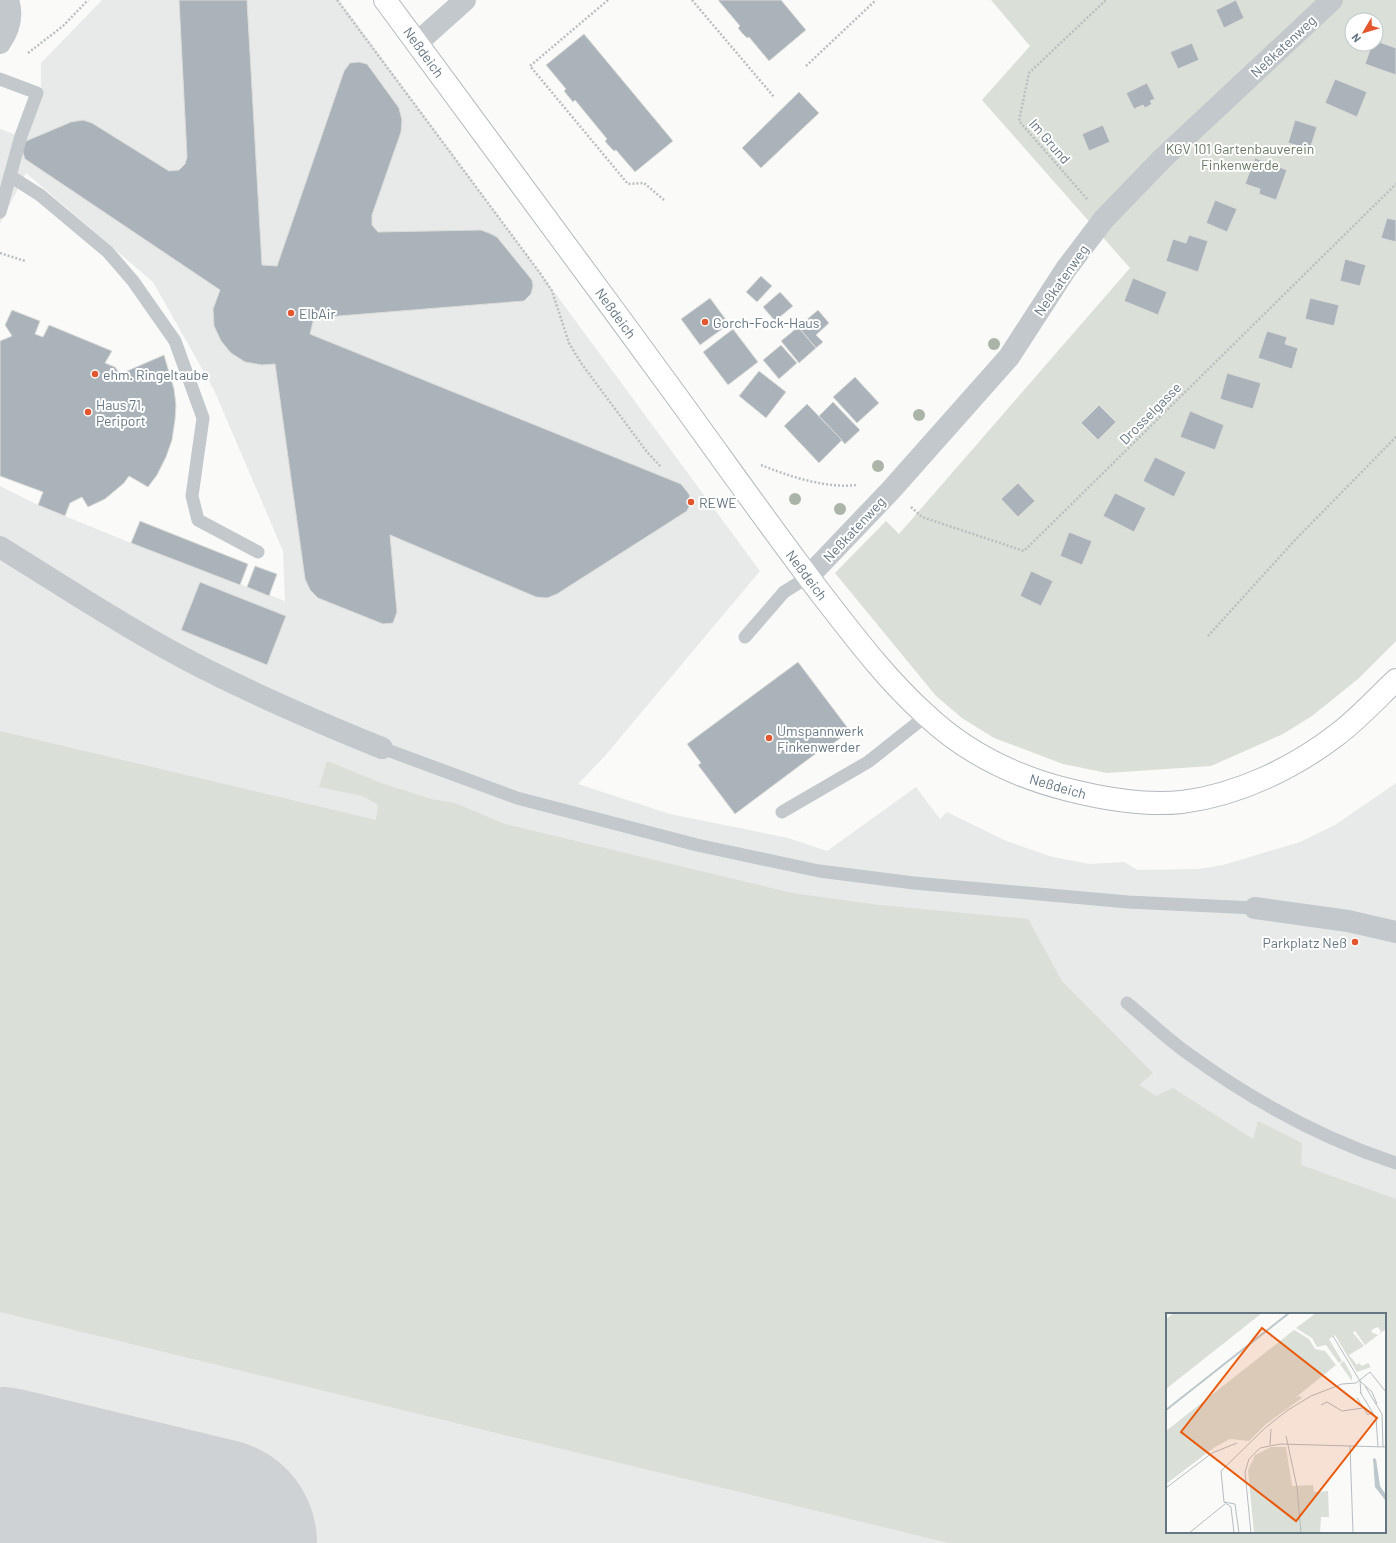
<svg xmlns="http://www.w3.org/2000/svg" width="1396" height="1543" viewBox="0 0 1396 1543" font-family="Barlow,sans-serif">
  <rect width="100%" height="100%" fill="#fafaf8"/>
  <path fill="#e8e9e9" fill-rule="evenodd" d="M102 0H339L760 571 604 757 578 784 670 814 788 838 827 851 916 787 940 819 947 812 1004 840 1049 856 1089 864 1124 862 1138 870 1198 869 1223 865 1300 842 1335 825 1396 783V1543H0V486L38 505 131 543 285 601 283 551 214 390 153 282 26 173 0 224V129L25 138 41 94V63ZM1167 1314H1385V1532H1167Z"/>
  <g fill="#dadfd7" fill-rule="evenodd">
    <path d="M991 0H1396V641L1358 679 1312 716 1283 734 1211 766 1107 773 1063 764 994 738 962 718 936 696 835 573 886 521 899 534 1130 268 982 100 1030 46ZM1352 20H1376V44H1352Z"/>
    <path d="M0 731 376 820 378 805 363 796 319 787 327 761 381 783 431 799 455 803 505 824 792 893 879 905 1028 919 1062 981 1153 1073 1139 1085 1156 1096 1173 1088 1253 1139 1258 1121 1302 1143 1301 1165 1396 1199V1543H949L0 1312ZM1167 1314H1385V1532H1167Z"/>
  </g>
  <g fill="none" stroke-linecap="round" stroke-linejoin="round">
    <path stroke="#ced2d4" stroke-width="210" d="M0 1492 212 1543"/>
  </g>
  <g fill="#aab3b9" stroke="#dcdcda">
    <path d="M179 0H247L262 265 277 266 344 71 350 63 359 62 367 64 399 108 402 120 401 132 372 215V225L378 232 481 230 489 233 497 237 532 280 533 286 531 294 524 301 314 318 310 334 681 484 689 494 691 502 687 511 557 594 547 598 536 597 390 535 397 612 393 623 383 624 318 598 310 590 305 579 275 364 262 365 245 362 231 353 221 341 214 326 213 309 220 290 25 159 22 150 26 141 71 122 83 120 92 123 169 171 179 170 185 164 187 157Z"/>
    <path d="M718 0H781L806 30 769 61 749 37 747 38 742 33 738 28 740 26Z"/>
    <path d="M1236 0 1244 18 1224 28 1216 10Z"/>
    <path d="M584 34 673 141 635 172 616 150 614 151 609 146 605 141 607 139 575 100 573 102 568 96 564 91 566 89 546 65Z"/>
    <path d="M1376 41 1396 48V75L1365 64 1372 44H1376Z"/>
    <path d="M1192 43 1199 60 1178 69 1170 52Z"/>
    <path d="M1335 79 1367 92 1357 117 1325 103Z"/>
    <path d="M1147 83 1155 99 1150 101 1152 104 1145 108 1143 105 1134 109 1126 93Z"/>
    <path d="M799 92 819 113 761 168 742 148Z"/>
    <path d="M1295 120 1317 127 1310 149 1288 143Z"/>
    <path d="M1103 125 1110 142 1089 151 1082 134Z"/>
    <path d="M1255 158 1287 170 1276 200 1259 194 1260 189 1245 184Z"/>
    <path d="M1215 200 1237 209 1227 232 1206 223Z"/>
    <path d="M1387 218 1396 220V242L1381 238Z"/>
    <path d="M1189 235 1208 241 1198 272 1166 261 1173 239 1186 243Z"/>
    <path d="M1345 259 1366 265 1360 286 1340 281Z"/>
    <path d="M761 276 772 286 757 302 746 292Z"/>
    <path d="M1133 278 1167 292 1158 315 1124 301Z"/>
    <path d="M780 292 793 306 775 321 763 307Z"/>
    <path d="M710 298 729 324 700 345 681 319Z"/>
    <path d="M1310 298 1339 305 1334 326 1305 319Z"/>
    <path d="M12 310 40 321 35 334 43 337 49 325 112 351 105 363 115 367 120 374 164 355 174 389 176 405 175 420 172 440 166 457 157 475 148 487 129 476 124 483 105 499 88 507 82 497 70 503 65 516 38 505 43 492 0 476V341L12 336 5 325Z"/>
    <path d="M818 310 829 323 816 335 823 342 816 348 798 327Z"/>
    <path d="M798 327 816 348 799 363 781 341Z"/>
    <path d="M733 329 758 362 728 385 703 352Z"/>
    <path d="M1267 331 1287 337 1285 344 1298 348 1292 369 1258 358Z"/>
    <path d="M781 345 797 363 779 379 763 360Z"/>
    <path d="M759 371 786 392 766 418 739 396Z"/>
    <path d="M1227 373 1261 383 1253 409 1220 399Z"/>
    <path d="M855 377 879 403 857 423 833 397Z"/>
    <path d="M833 402 860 430 845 444 819 416Z"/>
    <path d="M807 404 842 440 819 463 784 426Z"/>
    <path d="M1099 405 1116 422 1098 440 1081 423Z"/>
    <path d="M1190 411 1224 425 1215 450 1180 437Z"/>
    <path d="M1155 457 1186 472 1174 497 1143 481Z"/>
    <path d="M1018 483 1035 501 1018 517 1001 499Z"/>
    <path d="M1115 493 1146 508 1134 532 1103 516Z"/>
    <path d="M140 521 248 564 240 585 131 543Z"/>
    <path d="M1069 532 1092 541 1082 565 1060 556Z"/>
    <path d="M255 566 277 574 269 596 247 587Z"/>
    <path d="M1031 571 1053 581 1041 606 1020 596Z"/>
    <path d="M200 582 286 616 267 665 181 630Z"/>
    <path d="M798 662 850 731 827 748 826 746 735 814 698 765 701 763 687 744Z"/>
  </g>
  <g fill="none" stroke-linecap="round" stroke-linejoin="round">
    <defs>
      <path id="secondary" d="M385 0C483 133 581 265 678 398 726 464 773 531 822 595 854 636 886 679 925 714 965 752 1016 777 1069 790 1105 799 1145 806 1182 802 1238 795 1294 768 1338 734 1359 718 1377 698 1396 680"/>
    </defs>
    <use href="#secondary" stroke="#b3babf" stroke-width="24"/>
    <g stroke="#bbbfc2" stroke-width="2.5" stroke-dasharray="2 2" stroke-linecap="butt">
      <path d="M337 0 540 273 552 291 569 343 581 363 647 452 661 467"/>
      <path d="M608 0 530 66 628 184 644 183 664 200"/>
      <path d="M692 0 774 97"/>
      <path d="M28 53 63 26 88 0"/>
      <path d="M806 66 876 0"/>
      <path d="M1087 199 1019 121 1029 73 1106 0"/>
      <path d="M0 253 25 261"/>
      <path d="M761 465C788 476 827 489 857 485"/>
      <path d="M911 507 922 517 1024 551 1396 184"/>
      <path d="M1208 636 1295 540 1396 437"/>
    </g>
    <g stroke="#c3c8cc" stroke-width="13">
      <path d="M0 79 37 93 21 136 0 212"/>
      <path d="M10 176 40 195 108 252 133 281 175 341 203 418 192 496 198 520 258 552"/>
      <path d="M745 637 784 592 808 577"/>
      <path d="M382 748 517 798 697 845 819 871 914 883 1128 902 1255 908"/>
      <path d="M782 812 868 762 926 716"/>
      <path d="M1127 1003C1148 1020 1168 1040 1190 1055 1252 1100 1323 1139 1396 1163"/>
    </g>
    <g stroke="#c3c8cc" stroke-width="22">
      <path d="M0 43C9 30 13 15 8 0"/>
      <path d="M417 43 465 0"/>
      <path d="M0 547C60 584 118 623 180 656 245 691 313 720 382 748"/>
      <path d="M808 577 891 490 1009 357 1066 269 1104 219 1162 159 1332 0"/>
      <path d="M1255 908 1348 921 1396 932"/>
    </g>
    <use href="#secondary" stroke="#fff" stroke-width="22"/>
  </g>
  <g fill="#aab4a7">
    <circle cx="994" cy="344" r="6"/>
    <circle cx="919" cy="415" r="6"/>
    <circle cx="878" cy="466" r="6"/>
    <circle cx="795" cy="499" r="6"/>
    <circle cx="840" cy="509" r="6"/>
  </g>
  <g fill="#e4572e" stroke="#fff" stroke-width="1.5">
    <circle cx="291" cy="313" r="4"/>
    <circle cx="705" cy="322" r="4"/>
    <circle cx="95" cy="374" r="4"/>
    <circle cx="88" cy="412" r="4"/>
    <circle cx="691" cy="502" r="4"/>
    <circle cx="769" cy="738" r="4"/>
    <circle cx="1355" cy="942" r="4"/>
  </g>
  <g text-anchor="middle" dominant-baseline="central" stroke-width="4" stroke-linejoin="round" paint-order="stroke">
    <g font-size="14" fill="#657683" stroke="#fff">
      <text transform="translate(1283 46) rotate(-43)">Neßkatenweg</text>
      <text transform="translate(424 52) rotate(54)">Neßdeich</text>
      <text transform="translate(1050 141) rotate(49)">Im Grund</text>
      <text transform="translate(1061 280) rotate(-55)">Neßkatenweg</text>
      <text transform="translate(616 313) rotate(54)">Neßdeich</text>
      <text transform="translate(1150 413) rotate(-45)">Drosselgasse</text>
      <text transform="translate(854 529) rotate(-47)">Neßkatenweg</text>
      <text transform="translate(807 575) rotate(53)">Neßdeich</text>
      <text transform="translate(1058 786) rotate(16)">Neßdeich</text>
    </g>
    <g font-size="14" fill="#687a64" stroke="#fff">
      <text x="1240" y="148">KGV 101 Gartenbauverein<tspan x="1240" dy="16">Finkenwerde</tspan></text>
    </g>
    <g font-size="14" fill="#657683" stroke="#fff" text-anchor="start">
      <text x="299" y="313">ElbAir</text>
      <text x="713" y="322">Gorch-Fock-Haus</text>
      <text x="103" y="374">ehm. Ringeltaube</text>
      <text x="96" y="404">Haus 71,<tspan x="96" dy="16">Periport</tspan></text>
      <text x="699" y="502">REWE</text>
      <text x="777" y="730">Umspannwerk<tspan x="777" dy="16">Finkenwerder</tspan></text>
      <text x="1347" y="942" text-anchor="end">Parkplatz Neß</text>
    </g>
  </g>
  <g transform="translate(1166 1313)">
    <rect width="220" height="220" fill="#fafaf8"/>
    <path d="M8 0H96L0 76V6ZM150 0H220V16L213 21 215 18 212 14 207 16 205 19 212 22 199 32 189 18 187 20 198 33 183 42 191 52 193 50 196 53 202 50 205 54 191 59 169 22 163 26 176 48 173 50 160 32 151 34 146 25 130 15ZM128 17 143 26 149 36 159 38 170 52 129 85 134 83 136 85 99 112 83 128 64 126 49 134 0 171V118ZM178 48 186 63V68L174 51ZM105 134H120L126 173 147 172 148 179 162 178 163 204H155L154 220H88L82 157 89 142Z" fill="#dadfd7"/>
    <path d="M207 145 210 146 214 173 220 182V188L209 174Z" fill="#bbc7cb"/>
    <path fill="none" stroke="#bbc7cb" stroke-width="2" d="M0 97 123 0"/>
    <path fill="none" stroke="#b5bdc2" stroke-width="1" d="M167 23 194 68 206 79 211 91M194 68 195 81M199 73 216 101 217 134M194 79 210 105 212 134M191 85 202 102 206 99M155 92 161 89 176 98 197 95M120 123 131 174 135 220M104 132 105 116M184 133 187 220M0 175 46 140 71 130M58 189 69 191 73 220M23 220 59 191M68 220 65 194 58 189 55 158 99 115 122 97 145 83 176 71 190 70 204 59 220 79M85 220 79 159 83 146 94 135 114 131 220 134"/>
    <path fill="#e8590c" fill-opacity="0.15" stroke="#e8590c" stroke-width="2" d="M96 15 211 105 130 208 15 119Z"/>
    <rect width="220" height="220" fill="none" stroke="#657683" stroke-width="2"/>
  </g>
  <g transform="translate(1364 32) rotate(232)"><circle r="19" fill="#ffffff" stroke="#c1c8cd"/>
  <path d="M0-3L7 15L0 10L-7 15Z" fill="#e4572e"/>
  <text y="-6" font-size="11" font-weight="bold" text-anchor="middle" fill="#657683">N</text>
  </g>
</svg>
